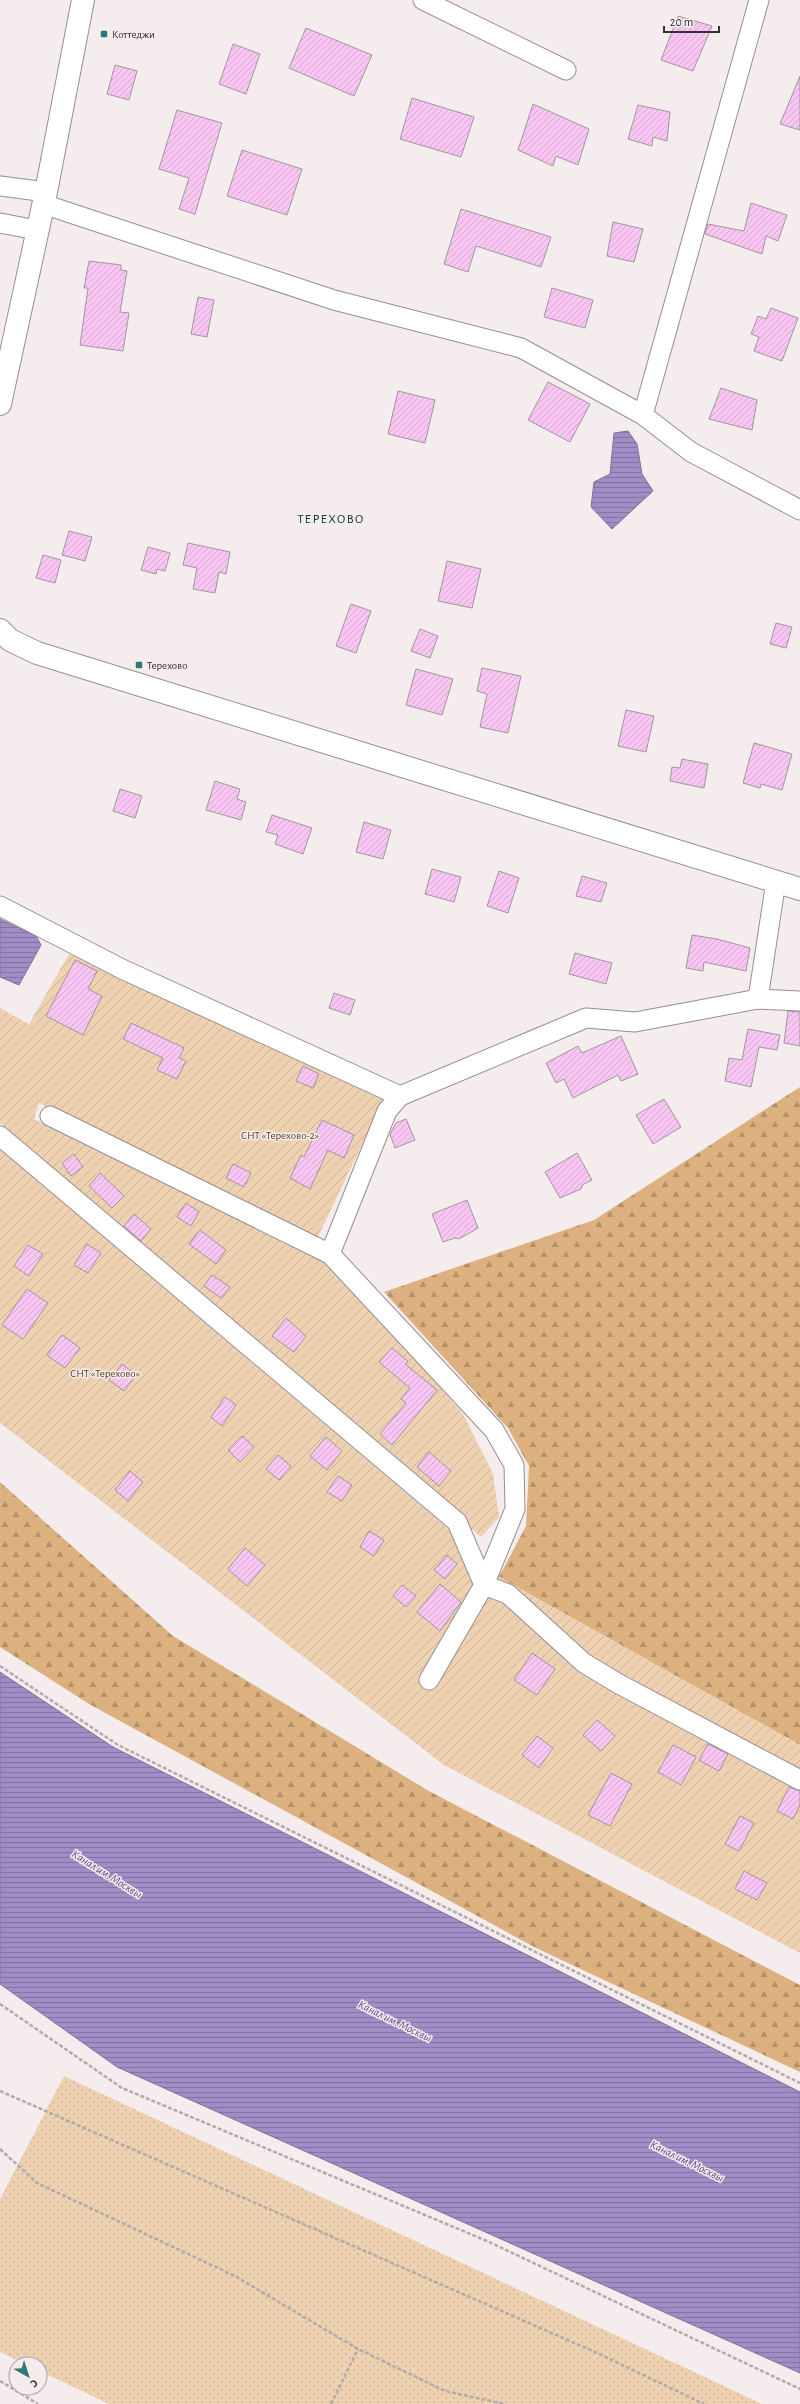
<svg xmlns="http://www.w3.org/2000/svg" width="800" height="2404" viewBox="0 0 800 2404" font-family="'Alegreya Sans',sans-serif">
  <defs>
    <pattern id="forest-firs" width="22" height="20" patternUnits="userSpaceOnUse"><rect width="22" height="20" fill="#dcb17f"/><path d="M5 1l3.5 6h-7zM16 11l3.5 6h-7z" fill="#b39169"/></pattern>
    <pattern id="park-dots" width="8" height="8" patternUnits="userSpaceOnUse"><rect width="8" height="8" fill="#edd1b1"/><path d="M2 2h.1M6 6h.1" fill="none" stroke="#ccb499" stroke-width="1.8" stroke-linecap="round"/></pattern>
    <pattern id="garden-furrows" width="10" height="10" patternUnits="userSpaceOnUse"><rect width="10" height="10" fill="#edd1b1"/><path d="M-1 1l2-2M0 10L10 0M9 11l2-2" fill="none" stroke="#ccb499"/></pattern>
    <pattern id="water-rules" width="6" height="5" patternUnits="userSpaceOnUse"><rect width="6" height="5" fill="#9f8ec6"/><path d="M0 2.5h6" fill="none" stroke="#8275a1"/></pattern>
    <pattern id="building-hatch" width="6" height="6" patternUnits="userSpaceOnUse"><rect width="6" height="6" fill="#f9c5f2"/><path d="M-1 1l2-2M0 6l6-6M5 7l2-2" fill="none" stroke="#d6aad0"/></pattern>
  </defs>
  <rect width="100%" height="100%" fill="#f5eced"/>
  <g fill="url(#forest-firs)">
    <path d="M800 1087V1745L499 1577 526 1526 529 1466 508 1428 384 1292 594 1220Z"/>
    <path d="M0 1482 173 1636 427 1790 800 1985V2072L536 1948 89 1704 0 1647Z"/>
  </g>
  <path fill="url(#park-dots)" d="M64 2076 762 2404H109L40 2371V2364H25L0 2352V2199Z"/>
  <g fill="url(#garden-furrows)">
    <path d="M69 954 384 1098 317 1239 39 1103 34 1119 287 1240 336 1269 463 1414 493 1474 499 1517 481 1537 0 1123V1008L29 1024Z"/>
    <path d="M0 1149 445 1526 499 1577 800 1745V1953L444 1765 0 1423Z"/>
  </g>
  <g fill="url(#water-rules)" stroke="#7f729a">
    <path d="M628 431 637 444 642 474 653 491 612 529 591 507 594 482 610 474 614 433Z"/>
    <path d="M0 919 36 936 41 945 19 985 0 977Z"/>
    <path d="M0 1672 113 1747 800 2092V2373L117 2067 0 1984Z"/>
  </g>
  <g fill="url(#building-hatch)" stroke="#9e979d">
    <path d="M678 16 712 26 693 71 661 60Z"/>
    <path d="M306 28 372 55 354 96 289 68Z"/>
    <path d="M233 44 260 54 246 94 219 84Z"/>
    <path d="M115 65 137 71 129 100 107 94Z"/>
    <path d="M800 76V130L780 124Z"/>
    <path d="M412 98 474 117 461 157 400 139Z"/>
    <path d="M533 104 589 129 578 165 556 156 553 166 518 150Z"/>
    <path d="M638 105 670 112 667 141 653 137 652 146 628 139Z"/>
    <path d="M177 110 222 123 195 214 179 209 189 178 159 169Z"/>
    <path d="M242 150 302 169 287 215 227 196Z"/>
    <path d="M751 203 787 215 778 241 766 236 762 254 705 234 708 224 744 231Z"/>
    <path d="M461 209 551 237 541 267 476 246 468 272 444 264Z"/>
    <path d="M613 222 643 229 634 262 607 256Z"/>
    <path d="M89 261 121 265V270L127 271 120 312 129 313 123 351 80 345 88 288H84Z"/>
    <path d="M552 288 593 300 585 328 544 317Z"/>
    <path d="M198 297 214 300 207 337 191 334Z"/>
    <path d="M771 308 798 318 782 361 754 351 759 337 751 334 758 316 766 319Z"/>
    <path d="M548 382 590 404 570 442 528 420Z"/>
    <path d="M721 388 757 400 752 430 709 419Z"/>
    <path d="M398 391 435 400 425 443 388 434Z"/>
    <path d="M69 531 92 537 85 561 62 555Z"/>
    <path d="M188 543 230 552 226 574 219 572 215 593 193 589 197 568 183 565Z"/>
    <path d="M148 547 170 553 165 571 157 569 156 574 141 570Z"/>
    <path d="M43 555 61 560 55 583 36 578Z"/>
    <path d="M447 561 481 569 472 608 438 601Z"/>
    <path d="M351 604 371 611 356 653 336 646Z"/>
    <path d="M776 623 792 627 786 648 770 644Z"/>
    <path d="M420 629 438 636 430 658 411 651Z"/>
    <path d="M482 668 521 676 508 733 480 727 487 694 477 691Z"/>
    <path d="M416 669 453 679 442 715 406 705Z"/>
    <path d="M626 710 654 716 646 752 618 746Z"/>
    <path d="M754 743 792 754 782 790 761 784 760 788 743 783Z"/>
    <path d="M682 759 708 764 704 788 670 781 672 767 680 768Z"/>
    <path d="M215 781 240 789 237 799 246 802 241 820 206 810Z"/>
    <path d="M120 789 142 796 135 818 113 811Z"/>
    <path d="M272 815 312 828 303 854 275 844 278 835 266 832Z"/>
    <path d="M364 822 391 830 383 859 356 852Z"/>
    <path d="M432 869 461 877 454 902 425 894Z"/>
    <path d="M499 871 519 878 508 913 487 906Z"/>
    <path d="M582 876 607 883 601 902 576 896Z"/>
    <path d="M692 935 717 939 750 948 746 971 704 962 703 971 686 968Z"/>
    <path d="M575 953 612 963 606 984 569 974Z"/>
    <path d="M75 960 97 971 88 989 102 996 83 1035 46 1016Z"/>
    <path d="M334 993 355 1000 350 1015 329 1008Z"/>
    <path d="M788 1011 800 1012V1046L784 1043Z"/>
    <path d="M131 1023 184 1048 179 1058 186 1061 177 1079 157 1070 163 1058 123 1039Z"/>
    <path d="M748 1029 780 1035 777 1050 759 1047 751 1087 725 1081 729 1058 742 1060Z"/>
    <path d="M621 1036 638 1074 621 1081 618 1075 573 1098 564 1079 556 1083 546 1063 578 1046 582 1053Z"/>
    <path d="M303 1066 319 1074 313 1088 296 1081Z"/>
    <path d="M664 1099 681 1127 653 1144 636 1115Z"/>
    <path d="M406 1119 415 1140 395 1148 390 1134 396 1123Z"/>
    <path d="M322 1120 354 1135 344 1158 328 1150 310 1189 290 1178 301 1155 304 1157Z"/>
    <path d="M577 1153 592 1180 582 1185 581 1189 560 1198 545 1172Z"/>
    <path d="M74 1154 83 1167 71 1176 62 1163Z"/>
    <path d="M233 1164 251 1173 244 1187 226 1178Z"/>
    <path d="M100 1173 124 1196 112 1208 89 1186Z"/>
    <path d="M467 1200 478 1228 459 1239 455 1238 443 1242 432 1214Z"/>
    <path d="M186 1203 199 1212 191 1226 177 1217Z"/>
    <path d="M134 1214 151 1229 141 1241 124 1226Z"/>
    <path d="M200 1230 226 1250 216 1264 189 1244Z"/>
    <path d="M87 1244 101 1253 88 1273 74 1265Z"/>
    <path d="M28 1245 43 1254 29 1276 14 1266Z"/>
    <path d="M212 1275 230 1287 221 1298 204 1286Z"/>
    <path d="M27 1289 48 1303 23 1339 2 1325Z"/>
    <path d="M286 1318 306 1336 294 1352 272 1336Z"/>
    <path d="M62 1335 80 1348 65 1368 47 1355Z"/>
    <path d="M392 1348 408 1361 405 1364 437 1390 392 1445 380 1434 406 1403 401 1399 410 1388 379 1362Z"/>
    <path d="M122 1364 136 1375 124 1391 109 1380Z"/>
    <path d="M225 1397 236 1405 222 1426 211 1417Z"/>
    <path d="M242 1436 254 1447 240 1462 228 1450Z"/>
    <path d="M326 1437 342 1451 327 1470 310 1456Z"/>
    <path d="M429 1452 451 1471 439 1486 417 1467Z"/>
    <path d="M278 1455 291 1466 279 1480 266 1469Z"/>
    <path d="M130 1471 143 1482 128 1501 115 1490Z"/>
    <path d="M338 1476 352 1485 342 1501 327 1492Z"/>
    <path d="M369 1531 384 1540 374 1556 360 1547Z"/>
    <path d="M245 1548 265 1565 247 1586 228 1569Z"/>
    <path d="M447 1555 457 1564 445 1579 434 1570Z"/>
    <path d="M440 1584 461 1602 440 1631 417 1612Z"/>
    <path d="M402 1585 416 1596 406 1607 393 1596Z"/>
    <path d="M532 1653 555 1669 537 1695 514 1680Z"/>
    <path d="M597 1720 615 1736 601 1751 583 1735Z"/>
    <path d="M537 1736 553 1748 539 1768 522 1755Z"/>
    <path d="M708 1744 728 1754 719 1771 699 1760Z"/>
    <path d="M673 1745 696 1757 681 1785 658 1772Z"/>
    <path d="M611 1773 632 1784 610 1826 588 1815Z"/>
    <path d="M789 1787 800 1791V1805L793 1819 777 1811Z"/>
    <path d="M740 1816 754 1823 739 1851 725 1844Z"/>
    <path d="M744 1871 767 1883 757 1900 735 1889Z"/>
  </g>
  <g fill="none" stroke-linecap="round" stroke-linejoin="round">
    <defs>
      <g id="minor">
        <path d="M423 0 566 70"/>
        <path d="M0 186 46 192"/>
        <path d="M43 204 334 300 521 348 643 415 691 452 800 510"/>
        <path d="M0 223 37 230"/>
        <path d="M643 415 759 0"/>
        <path d="M0 906 122 969 400 1096 586 1018 635 1022 758 999 800 1001"/>
        <path d="M758 999 776 881"/>
        <path d="M50 1116 330 1254 387 1111 400 1096"/>
        <path d="M0 1136 457 1522 484 1585 429 1680"/>
        <path d="M330 1254 494 1430 514 1465 515 1509 484 1585 508 1594 584 1663 619 1684 800 1780"/>
      </g>
      <g id="major">
        <path d="M0 404 46 192 83 0"/>
        <path d="M0 630 10 640 37 653 800 889"/>
      </g>
    </defs>
    <use href="#minor" stroke="#978e90" stroke-width="21"/>
    <use href="#major" stroke="#978e90" stroke-width="24"/>
    <g stroke="#b2abac" stroke-width="2.5" stroke-dasharray="4 2" stroke-linecap="butt">
      <path d="M0 1666 118 1745 800 2083"/>
      <path d="M0 2004 122 2088 487 2241 800 2389"/>
      <path d="M0 2091 595 2352 704 2404"/>
      <path d="M0 2149 37 2183 235 2276 358 2349 445 2391 505 2404"/>
      <path d="M0 2381 38 2404"/>
      <path d="M331 2404 358 2349"/>
    </g>
    <use href="#minor" stroke="#fff" stroke-width="19"/>
    <use href="#major" stroke="#fff" stroke-width="22"/>
  </g>
  <g fill="#2e787a" stroke="#f5eced" stroke-width="1.5">
    <rect x="100" y="30" width="8" height="8" rx="2"/>
    <rect x="135" y="661" width="8" height="8" rx="2"/>
  </g>
  <g text-anchor="middle" dominant-baseline="central" stroke-width="3" stroke-linejoin="round" paint-order="stroke">
    <g font-size="11" fill="#343132" stroke="#f5eced" text-anchor="start">
      <text x="112" y="34">Коттеджи</text>
      <text x="147" y="665">Терехово</text>
    </g>
    <g font-size="11" fill="#5e411a" stroke="#f5eced">
      <text x="280" y="1135">СНТ «Терехово-2»</text>
      <text x="105" y="1373">СНТ «Терехово»</text>
    </g>
    <g font-size="12" font-style="italic" fill="#5f478d" stroke="#f5eced">
      <text transform="translate(107 1874) rotate(32)">Канал им. Москвы</text>
      <text transform="translate(395 2021) rotate(26)">Канал им. Москвы</text>
      <text transform="translate(687 2161) rotate(26)">Канал им. Москвы</text>
    </g>
    <g font-size="13" letter-spacing="1" fill="#153839" stroke="#f5eced">
      <text x="331" y="519">ТЕРЕХОВО</text>
    </g>
  </g>
  <g transform="translate(28 2376) rotate(141)"><circle r="19" fill="#f5eced" stroke="#a8a1a2"/>
  <path d="M0-3L7 15L0 10L-7 15Z" fill="#2e787a"/>
  <text y="-6" font-size="11" font-weight="bold" text-anchor="middle" fill="#343132">С</text>
  </g>
  <path d="M664 26v6h55v-6" fill="none" stroke="#343132" stroke-width="2"/>
  <text x="670" y="26" font-size="12" fill="#343132" stroke="#f5eced" stroke-width="3" paint-order="stroke">20 m</text>
</svg>
